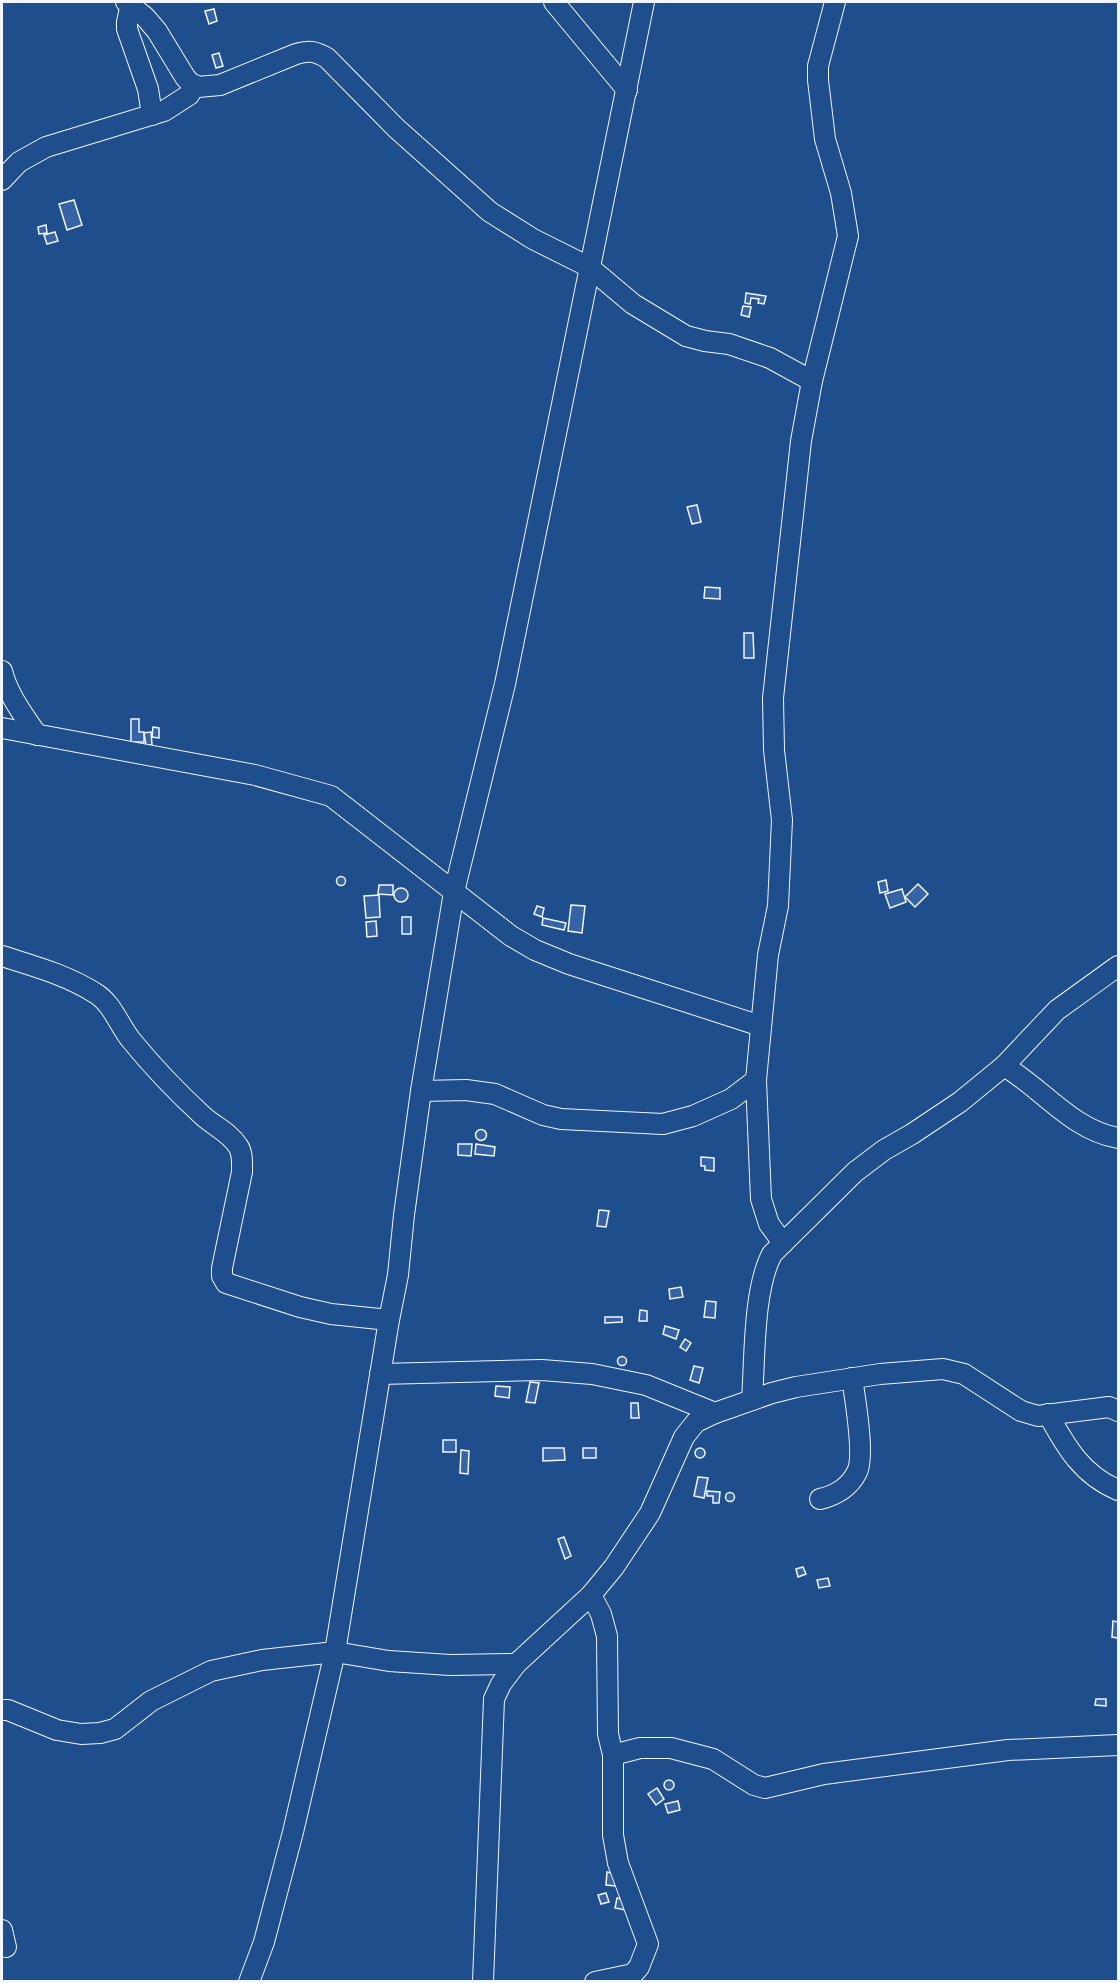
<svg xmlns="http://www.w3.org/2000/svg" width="1120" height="1983" viewBox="0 0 1120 1983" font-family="'Crimson Pro',serif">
  <rect width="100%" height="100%" fill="#1f4e8c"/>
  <g fill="#3563a3" stroke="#f2f6ff" stroke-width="1.5">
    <path d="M214 9 217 21 209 24 205 11Z"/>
    <path d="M219 53 223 66 216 68 212 55Z"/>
    <path d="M74 200 82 225 67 230 59 204Z"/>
    <path d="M46 225 47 233 39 234 38 227Z"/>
    <path d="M55 232 58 241 47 244 44 235Z"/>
    <path d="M746 293 766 296 764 304 758 303 759 299 751 298 750 304 745 303Z"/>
    <path d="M743 306 751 307 749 317 741 315Z"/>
    <path d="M697 505 701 522 692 524 687 507Z"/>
    <path d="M705 587 720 588V599L704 598Z"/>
    <path d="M744 633H753L754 658H744Z"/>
    <path d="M131 719H139V732H144V742H131Z"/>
    <path d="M153 727 159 728V738L152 737Z"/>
    <path d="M151 732 152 745H146L144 733Z"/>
    <circle cx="341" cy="881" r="4.5"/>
    <path d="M886 880 888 891 880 893 878 882Z"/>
    <path d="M918 884 928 894 915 907 905 897Z"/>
    <path d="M379 885H393V895L378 894Z"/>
    <circle cx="401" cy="895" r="7"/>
    <path d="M902 889 906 902 890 908 885 894Z"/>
    <path d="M379 895 380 917 366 918 364 896Z"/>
    <path d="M571 905 585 906 582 933 568 931Z"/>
    <path d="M537 906 544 908 542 917 534 914Z"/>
    <rect x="402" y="917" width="9" height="17"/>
    <path d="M543 918 566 923 564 930 542 925Z"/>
    <path d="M376 921 377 936 367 937 366 922Z"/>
    <circle cx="481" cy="1135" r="5.5"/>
    <path d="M458 1144H472L471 1156 458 1155Z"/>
    <path d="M476 1144 495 1147 494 1156 475 1154Z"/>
    <path d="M701 1157 714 1158V1171L705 1170V1166H701Z"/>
    <path d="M599 1210 609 1211 606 1227 597 1226Z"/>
    <path d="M681 1287 683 1297 670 1299 669 1289Z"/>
    <path d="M706 1301 716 1302 715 1318 704 1317Z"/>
    <path d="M640 1310 647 1311V1321H639Z"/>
    <path d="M605 1317H622V1322L605 1323Z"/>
    <path d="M665 1326 679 1330 676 1339 663 1334Z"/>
    <path d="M685 1339 691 1343 686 1351 680 1347Z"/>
    <circle cx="622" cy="1361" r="4.5"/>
    <path d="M694 1366 703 1368 699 1383 690 1380Z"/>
    <path d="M530 1382 539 1383 535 1403 526 1402Z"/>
    <path d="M496 1386 510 1387 509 1398 495 1396Z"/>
    <path d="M631 1403H638L639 1418H631Z"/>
    <rect x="443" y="1440" width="13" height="12"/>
    <path d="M543 1448H564L565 1460 543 1461Z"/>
    <rect x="583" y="1448" width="13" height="10"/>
    <circle cx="700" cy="1453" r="5"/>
    <path d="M461 1450 469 1451 468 1474 460 1473Z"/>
    <path d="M698 1477 708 1478 704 1498 694 1496Z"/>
    <path d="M707 1491 720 1492 719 1503H713V1496H707Z"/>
    <circle cx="730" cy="1497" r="4.5"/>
    <path d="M564 1537 571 1556 565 1559 558 1539Z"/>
    <path d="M803 1567 806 1574 798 1577 796 1569Z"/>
    <path d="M828 1578 830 1586 819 1588 817 1580Z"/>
    <path d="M1113 1621 1118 1622V1638L1112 1637Z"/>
    <path d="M1096 1699H1106V1706L1095 1705Z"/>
    <circle cx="669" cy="1785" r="5"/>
    <path d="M657 1788 664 1799 656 1805 648 1794Z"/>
    <path d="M678 1801 680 1810 668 1813 665 1804Z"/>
    <path d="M607 1872 617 1874 616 1886 606 1885Z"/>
    <path d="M606 1893 609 1902 601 1904 598 1895Z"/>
    <path d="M617 1898 628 1900 625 1910 615 1908Z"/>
  </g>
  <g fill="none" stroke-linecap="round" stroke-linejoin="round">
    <defs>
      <g id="minor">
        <path d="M126 2 145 17 157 31 185 77 191 84 198 87 220 85 296 54C309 50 315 51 327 58L396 128 490 212 533 239 589 267 633 304 686 336 705 341 729 344 770 358 812 381"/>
        <path d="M554 2 627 90"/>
        <path d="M131 4 127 22V29L148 89 152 115"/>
        <path d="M2 180 19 162 46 147 164 111 189 95 195 85"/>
        <path d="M2 671C8 695 23 714 37 735"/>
        <path d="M2 728 255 775 331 796 511 936 535 950 569 964 761 1026"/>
        <path d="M2 956C33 966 67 975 95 993 112 1003 119 1025 131 1040 153 1067 178 1093 203 1116 214 1126 230 1133 238 1146 243 1153 242 1164 242 1172L222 1268V1276L226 1283 300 1307 331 1314 389 1320"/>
        <path d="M1004 1066C1043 1089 1072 1130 1118 1138"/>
        <path d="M421 1091 466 1090 495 1094 543 1115 561 1119 663 1124 693 1116 731 1099 756 1080"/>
        <path d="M783 1243 769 1224 761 1199 756 1080 768 955 778 906 782 820 774 750 773 698 801 441 812 381 848 236 841 193 825 139 818 80V66L835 2"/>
        <path d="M380 1374 542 1370 592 1374 646 1385 715 1413"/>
        <path d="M752 1400C755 1358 753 1290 772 1254L855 1172 884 1150 912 1134 960 1102 1004 1066 1057 1010 1118 966"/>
        <path d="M1048 1414C1066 1447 1082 1475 1118 1490"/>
        <path d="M820 1499C836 1495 849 1488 857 1472 865 1456 855 1398 852 1378"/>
        <path d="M591 1595 601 1614 607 1636 608 1734 613 1755V1835L618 1863 648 1944 639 1967 633 1974 595 1982"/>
        <path d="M2 1710H8L57 1730 81 1734 100 1733 115 1729 151 1701 211 1671 262 1660 335 1652 389 1661 450 1665 516 1664"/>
        <path d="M613 1755 640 1748H671L713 1759 754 1785 765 1788 824 1774 1008 1750 1118 1745"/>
        <path d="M2 1930 6 1947"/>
        <path d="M249 1982 264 1942 293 1832 335 1652 389 1320 398 1275 404 1215 421 1091 454 892 505 684 644 2"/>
        <path d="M483 1982 494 1699 501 1684 516 1664 591 1595 614 1567 650 1513 684 1437 696 1422 715 1413 772 1393 796 1387 880 1374 943 1369 964 1374 1021 1411 1038 1416 1109 1407 1118 1411"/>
      </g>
    </defs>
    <use href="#minor" stroke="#f2f6ff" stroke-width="22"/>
    <use href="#minor" stroke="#1f4e8c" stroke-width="20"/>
  </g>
  <rect width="1120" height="1983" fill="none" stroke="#f2f6ff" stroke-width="6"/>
</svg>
